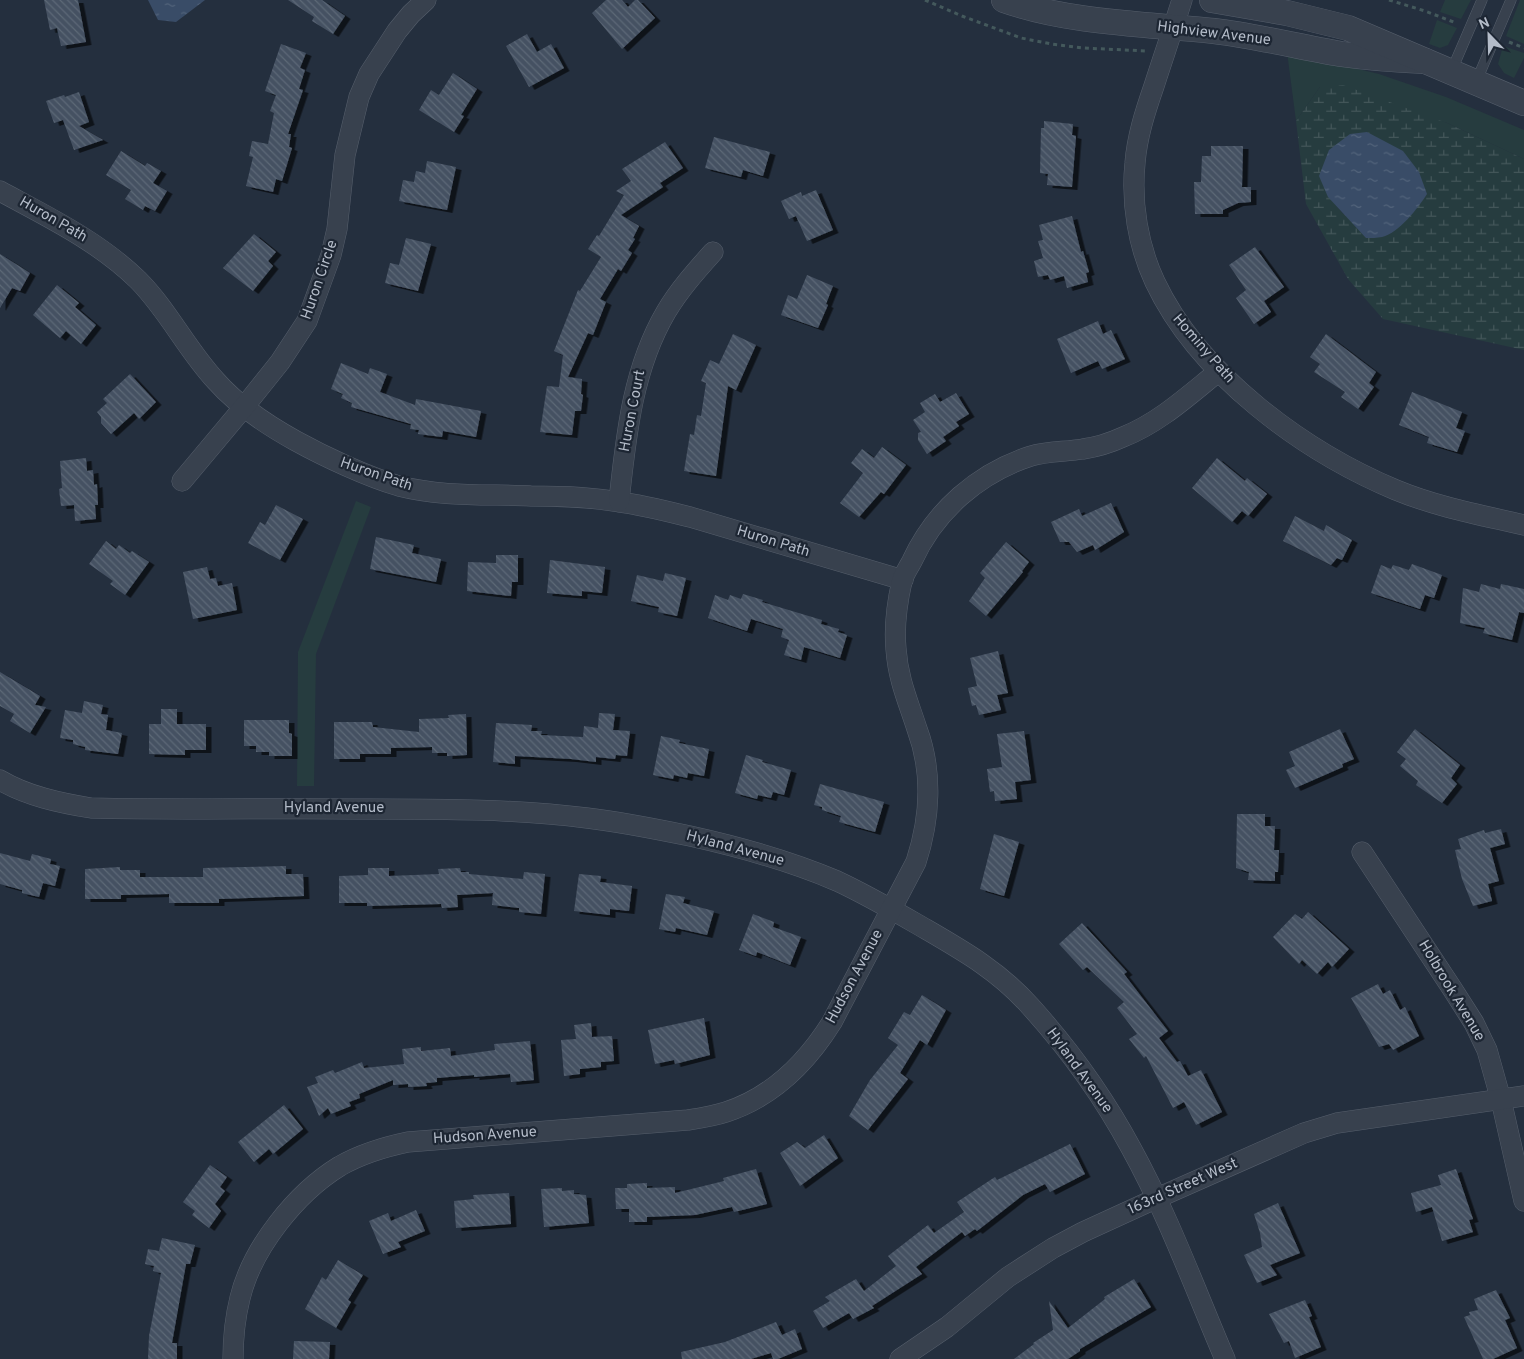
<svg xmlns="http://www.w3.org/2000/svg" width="1524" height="1359" viewBox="0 0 1524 1359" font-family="Overpass,sans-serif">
  <defs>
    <pattern id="wetland-marsh" width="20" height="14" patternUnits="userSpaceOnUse" patternTransform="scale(1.25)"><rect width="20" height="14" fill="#263c3f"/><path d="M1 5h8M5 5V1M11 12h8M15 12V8" fill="none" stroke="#435659"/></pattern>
    <pattern id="water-ripples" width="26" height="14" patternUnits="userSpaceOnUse" patternTransform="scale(1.25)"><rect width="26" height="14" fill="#394c67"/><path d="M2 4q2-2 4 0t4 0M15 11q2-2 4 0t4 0" fill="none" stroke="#53647b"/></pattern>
    <pattern id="building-back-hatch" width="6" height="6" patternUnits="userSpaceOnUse" patternTransform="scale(1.25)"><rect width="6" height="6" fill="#455162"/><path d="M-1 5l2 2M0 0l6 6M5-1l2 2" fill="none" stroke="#5d6877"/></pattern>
    <filter id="shadow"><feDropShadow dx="5.5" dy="3" stdDeviation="0" flood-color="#0009"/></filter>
  </defs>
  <rect width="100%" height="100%" fill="#242f3e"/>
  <g fill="#263c3f">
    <path d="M1445 0H1471L1461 19 1440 12Z"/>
    <path d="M1520 0H1524V44L1506 36Z"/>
    <path d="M1437 20 1457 28 1448 45 1440 48 1429 44Z"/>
    <path d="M1503 46 1524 53V58L1514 78 1504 73 1498 64Z"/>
    <path d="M1287 52 1379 74 1446 97 1524 130V159L1447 123 1320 87 1296 121Z"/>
    <path d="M356 501 371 507 316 654 314 786H297L298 652Z"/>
  </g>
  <path fill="url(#wetland-marsh)" fill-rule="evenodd" d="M1343 85 1447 123 1524 159V350L1383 319 1348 279 1306 204 1296 121 1320 87ZM1320 176 1349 219C1333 204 1328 196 1320 176Z"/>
  <g fill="url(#water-ripples)">
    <path d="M148 0H205L176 22 158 20Z"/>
    <path d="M1367 132 1403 151 1419 172 1427 194C1418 208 1399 233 1382 237 1377 238 1371 238 1366 238L1328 197 1319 176 1329 150 1350 134Z"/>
  </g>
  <g fill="url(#building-back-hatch)" filter="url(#shadow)">
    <path d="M44 0H78L86 42 61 46 57 28 50 30Z"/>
    <path d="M288 0H322L345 16 333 34 312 21 314 17Z"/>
    <path d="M606 0H622L628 7 635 0H638L655 18 622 49 592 13Z"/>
    <path d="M527 34 537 52 551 44 564 68 529 87 506 46Z"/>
    <path d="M281 44 306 53 300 68 305 70 299 89 303 90 288 134H291L289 147 292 148 282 181 276 179 273 192 246 186 253 157 249 156 252 141 268 144 274 113 270 111 276 95 265 91Z"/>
    <path d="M453 73 477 89 461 115 464 116 454 132 419 110 431 90 439 95Z"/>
    <path d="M79 92 89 122 79 126 103 140 74 150 63 120 54 123 46 101 64 95 65 97Z"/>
    <path d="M1044 121 1073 124 1072 135 1076 136 1072 187 1047 185 1048 174 1040 173 1041 128H1044Z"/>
    <path d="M714 137 770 152 763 176 743 170 741 177 705 168Z"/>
    <path d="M665 142 683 168 660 183 663 187 621 215 639 226 633 238 635 239 628 250 632 253 621 271 618 269 600 299 606 302 593 335 588 333 568 377 582 379 581 394 583 395 581 411H575L572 435 540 432 547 386 559 387 563 355 554 351 578 290 580 291 601 257 588 249 597 235 599 236 624 195 616 191 631 181 622 169Z"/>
    <path d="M1211 146H1243L1242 187H1251V202L1238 203 1223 210V214H1195L1194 182H1201L1202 156H1211Z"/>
    <path d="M121 151 145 166 147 163 161 171 153 183 167 191 155 211 145 206 143 210 125 199 131 190 106 175Z"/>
    <path d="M427 161 456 167 447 210 399 201 403 180 414 182 416 171 425 173Z"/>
    <path d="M816 190 833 230 807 241 796 216 789 219 781 201 801 192 802 196Z"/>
    <path d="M1072 216 1081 252 1083 251 1089 272 1086 273 1088 282 1067 288 1064 276 1050 280 1048 275 1038 277 1034 261 1043 258 1038 241 1043 240 1039 225Z"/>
    <path d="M254 234 276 252 268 261 273 266 253 291 223 268Z"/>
    <path d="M406 238 431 244 418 291 385 283 390 263 399 265Z"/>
    <path d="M1255 247 1284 287 1264 301 1271 312 1254 324 1236 298 1246 290 1229 265Z"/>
    <path d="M0 254 30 273 20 291 12 288 0 308Z"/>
    <path d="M807 275 833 286 826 304 828 305 818 328 781 315 788 295 797 299Z"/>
    <path d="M57 285 79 303 75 307 96 325 81 344 66 331 60 338 33 315Z"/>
    <path d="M1098 321 1103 334 1111 330 1125 359 1102 369 1098 361 1071 373 1057 339Z"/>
    <path d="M733 334 756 345 736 390 728 386 716 476 684 471 690 434 694 435 697 415 701 416 706 383 701 381 710 360 719 364Z"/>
    <path d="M1326 334 1376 372 1369 383 1374 387 1358 409 1341 397 1345 392 1314 372 1320 364 1310 357Z"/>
    <path d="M341 363 368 374 370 368 387 374 380 392 415 405 416 399 481 411 476 437 443 431 442 437 418 434 419 430 410 429 411 424 351 407 352 403 341 398 343 394 331 389Z"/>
    <path d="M130 374 156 402 139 419 134 413 111 434 101 423V417L97 412 107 403 103 399Z"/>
    <path d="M1412 392 1462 412 1456 428 1465 431 1457 452 1427 443 1429 437 1399 425Z"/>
    <path d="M956 393 969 414 956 422 959 426 943 437 946 441 927 454 918 440V433L921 432 913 420 925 412 920 403 935 394 940 402Z"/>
    <path d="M882 447 906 465 884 494 881 492 859 517 840 503 863 473 851 463 862 449 874 458Z"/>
    <path d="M86 458 87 471 93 470 94 485 97 484 98 505H95L96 519 75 521 74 505 61 506 59 489 62 488 60 461Z"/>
    <path d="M1217 458 1245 481 1247 478 1267 494 1248 516 1242 511 1232 522 1192 488Z"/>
    <path d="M1111 503 1124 532 1095 550 1093 545 1077 552 1069 542H1060L1051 522 1079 509 1082 516Z"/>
    <path d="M276 505 303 519 280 560 248 543 260 522 265 525Z"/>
    <path d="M1295 516 1324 531 1326 525 1352 540 1342 560 1337 558 1331 565 1283 541Z"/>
    <path d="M376 537 414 545 412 553 441 559 436 582 370 569Z"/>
    <path d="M106 541 116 549 119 545 130 553 132 551 149 562 125 595 110 584 113 581 89 564Z"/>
    <path d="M1006 542 1029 562 1022 571 1023 572 986 616 969 601 985 578 980 573Z"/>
    <path d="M496 555H518V582H512L511 596 467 591 468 562 496 563Z"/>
    <path d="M550 560 605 567 602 593 582 591V596L547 593Z"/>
    <path d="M1412 564 1442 575 1434 598 1425 595 1420 609 1371 593 1381 565 1391 569 1393 565 1409 570Z"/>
    <path d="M207 567 210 579 216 578 218 586 232 583 237 610 193 619 183 572Z"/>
    <path d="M665 573 686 578 677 616 658 612 659 607 631 601 637 575 663 581Z"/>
    <path d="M1481 584 1500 589 1501 584 1524 589V613L1519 612 1512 640 1483 633 1485 628 1460 623 1463 588 1479 592Z"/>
    <path d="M743 594 763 600 762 602 822 620 821 624 839 629 838 632 847 635 840 658 804 647 801 660 784 655 789 640 781 637 783 629 751 619 747 631 708 618 715 595 728 600 730 595 741 599Z"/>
    <path d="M998 651 1008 693 997 695 1001 710 979 715 976 705 972 706 968 688 977 686 970 658Z"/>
    <path d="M0 672 40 696 35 705 46 707 30 733 10 721 14 714 0 706Z"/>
    <path d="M84 701 103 705 101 714 108 715 106 730 122 733 118 754 85 750V747L73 744V740L60 738 65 710 82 713Z"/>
    <path d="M161 709H177V724H206V750H185V755L149 754V724H161Z"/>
    <path d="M599 713 615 714 613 730 630 731 627 756 616 755 615 759 596 757V762L571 759 515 756V764L493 762 496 723 532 725 531 731H542L541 735 583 737 584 726 598 728Z"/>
    <path d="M466 714 467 755 447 756V753H432V747L391 748V754H360V759H334V722H372L373 727 419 732V719L449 718 448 715Z"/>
    <path d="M244 720H289V733L292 734V756H269V752H256V746H244Z"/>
    <path d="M1340 729 1354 759 1342 764 1343 767 1295 788 1286 770 1295 766 1289 752Z"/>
    <path d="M1415 729 1460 765 1451 778 1457 784 1442 803 1416 785 1418 781 1400 766 1406 759 1397 752Z"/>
    <path d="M1024 731 1031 780 1015 782 1017 799 995 801 994 791 990 792 987 769 1002 767 997 734Z"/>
    <path d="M661 736 680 740 679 743 709 749 704 776 688 773 687 778 674 775 673 779 653 775Z"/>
    <path d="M746 755 763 760 762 762 791 770 784 795 773 792 771 798 758 795 757 799 735 793Z"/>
    <path d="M820 784 884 802 875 832 839 822 841 816 822 810V807L814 805Z"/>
    <path d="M1237 814H1265V826H1275L1274 850H1279L1278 872H1275V881L1248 880 1249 872 1236 868Z"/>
    <path d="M1501 829 1505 844 1490 848 1499 881 1488 884 1492 901 1473 906 1462 879 1455 850 1461 849 1458 839 1484 830 1485 833Z"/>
    <path d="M994 834 1019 842 1004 896 980 889Z"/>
    <path d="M0 853 30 861 32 854 51 859 50 864 60 866 55 886 43 883 39 897 22 893V890L0 884Z"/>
    <path d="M286 866V874H303L304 896 219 899V903H169V894L121 895V899H85V869L120 867V870H140V877H203V868Z"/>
    <path d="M368 868H389V876L439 874 438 869 460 868 461 872H469V874L523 879 524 872 545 874 541 914 519 912V908L492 905 493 893 457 895 458 907 442 908 441 904 367 906V903H339V876L368 875Z"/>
    <path d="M579 874 601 876 600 882 632 886 629 911 610 909V915L574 911Z"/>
    <path d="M666 894 685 897 683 903 714 911 707 935 676 928 675 932 659 929Z"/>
    <path d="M1308 912 1349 949 1332 967 1328 962 1317 974 1302 960 1299 964 1273 937 1295 914 1302 919Z"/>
    <path d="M753 914 774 922 773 927 801 937 790 965 757 952 756 956 739 950Z"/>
    <path d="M1082 923 1127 972 1124 974 1168 1031 1159 1038 1177 1062 1180 1061 1188 1076 1201 1070 1222 1112 1196 1125 1184 1102 1173 1108 1146 1056 1144 1058 1129 1039 1137 1034 1117 1008 1124 1002 1087 967 1083 970 1059 944Z"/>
    <path d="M1378 984 1383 994 1390 990 1400 1010 1405 1007 1419 1036 1393 1050 1389 1044 1379 1047 1351 998Z"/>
    <path d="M922 995 946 1010 927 1045 920 1040 900 1073 908 1079 868 1130 849 1116 870 1080 898 1045 888 1038 904 1012 910 1015Z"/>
    <path d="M704 1018 710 1055 675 1064 674 1060 655 1064 648 1030Z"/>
    <path d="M591 1023 592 1037 612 1036 614 1061 601 1062V1067L580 1069V1074L564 1076 561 1040 576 1039 574 1025Z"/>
    <path d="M530 1041 534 1080 511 1082 510 1074 474 1077V1075L437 1078V1082L426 1083 427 1086 408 1087V1084L393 1085V1080L359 1094 360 1098 349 1102 351 1106 331 1114 328 1108 319 1116 307 1087 318 1083 315 1077 333 1070 335 1073 362 1062 364 1068 404 1064 402 1049 421 1047V1051L450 1048 451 1056 495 1050 494 1044Z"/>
    <path d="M284 1105 303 1129 273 1154 269 1149 254 1162 238 1142Z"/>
    <path d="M824 1135 838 1158 800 1186 780 1153 797 1142 805 1148Z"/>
    <path d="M1070 1144 1085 1174 1050 1192 1045 1184 1023 1195 977 1231 975 1229 965 1236 962 1232 916 1267 922 1274 872 1306 874 1308 853 1319 849 1313 823 1328 813 1311 830 1301 825 1297 856 1279 864 1291 896 1266 888 1256 928 1225 934 1233 964 1212 957 1202 995 1177 997 1180Z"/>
    <path d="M210 1165 227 1177 220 1187 225 1191 215 1204 221 1211 209 1228 192 1215 195 1211 183 1202Z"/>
    <path d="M756 1169 767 1204 734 1212 732 1207 695 1215 647 1217V1222H629V1209H616L615 1188H627V1184L647 1183V1188L675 1187V1193L724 1181 723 1178Z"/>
    <path d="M1456 1169 1473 1219 1469 1220 1473 1232 1442 1241 1432 1207 1416 1212 1411 1193 1441 1185 1438 1175Z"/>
    <path d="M562 1188V1191L574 1190V1194L586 1195 589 1223 544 1227 541 1189Z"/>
    <path d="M509 1193 511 1224 456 1228 454 1201 474 1199 473 1195Z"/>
    <path d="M1278 1203 1300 1253 1270 1265 1277 1275 1257 1283 1244 1255 1262 1247 1260 1233 1254 1214Z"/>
    <path d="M416 1210 425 1231 398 1242 401 1247 383 1254 369 1221 388 1213 391 1221Z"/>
    <path d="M162 1238 195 1245 190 1264H186L172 1343H177V1359H148L149 1336 161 1273 153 1271 154 1266 145 1264 148 1249 159 1251Z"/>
    <path d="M338 1260 363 1275 348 1300 351 1302 336 1328 305 1309 322 1277 326 1280Z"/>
    <path d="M1134 1279 1151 1307 1080 1349V1351L1068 1359H1014L1034 1344 1033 1343 1053 1330 1049 1301 1068 1328 1105 1299 1104 1297Z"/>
    <path d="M1496 1290 1510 1318 1505 1320 1517 1348 1493 1359H1483L1464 1317 1470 1315 1469 1312 1478 1310 1474 1299Z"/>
    <path d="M1305 1300 1312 1316 1309 1317 1321 1347 1295 1358 1289 1341 1284 1343 1269 1314Z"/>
    <path d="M776 1322 782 1335 795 1329 802 1349 778 1359H773L771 1353 751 1359H682L681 1352 725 1342Z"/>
    <path d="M294 1341 330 1342 329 1359H293Z"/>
  </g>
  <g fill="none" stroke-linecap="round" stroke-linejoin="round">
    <defs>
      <g id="service">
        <path d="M1451 72 1482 0"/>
        <path d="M1476 82 1511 0"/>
      </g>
      <g id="minor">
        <path d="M1182 0C1173 29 1163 58 1154 86 1145 112 1137 137 1135 163 1131 203 1138 246 1155 282 1199 375 1303 451 1396 490 1437 507 1481 515 1524 525"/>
        <path d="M0 191C48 217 98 241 138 280 168 310 187 350 216 381 238 406 267 425 296 441 325 457 368 477 399 486 442 497 487 494 531 496 560 496 591 497 619 502 643 505 666 511 690 517L903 580"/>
        <path d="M182 481 244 407 280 362 307 321 331 255 337 229 345 155 359 97 369 74 397 31 411 14 426 0"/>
        <path d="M619 501C626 437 632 370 666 312 679 290 696 271 713 252"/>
        <path d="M0 780C27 796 60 803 91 808 184 810 277 808 370 809 443 809 515 809 587 818 621 822 656 829 690 836 740 847 790 861 837 881 865 894 891 909 917 924 960 949 997 969 1030 1006 1068 1048 1104 1098 1131 1148 1168 1215 1195 1289 1225 1359"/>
        <path d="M1362 852 1453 990 1474 1023 1487 1050 1501 1100 1524 1201"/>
        <path d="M233 1359C233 1339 235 1318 240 1298 252 1248 296 1193 340 1166 361 1154 384 1147 408 1142L688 1120C701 1118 714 1116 726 1112 772 1097 807 1062 832 1022L916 862C930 819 933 772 917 729 908 701 898 679 896 649 894 627 897 603 902 581 904 574 909 567 912 561 935 511 978 473 1031 456 1048 451 1065 452 1083 449 1097 447 1110 443 1123 437 1159 423 1189 395 1219 371"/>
        <path d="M900 1359 947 1327 1008 1277 1053 1248 1083 1232 1155 1199 1304 1133 1337 1123 1524 1096"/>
      </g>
      <g id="tertiary">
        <path d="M1004 0C1069 23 1146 24 1214 31 1257 36 1299 47 1341 54 1369 58 1397 60 1425 61"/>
        <path d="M1212 0 1287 13 1348 28 1524 103"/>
      </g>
    </defs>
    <use href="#service" stroke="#565f6c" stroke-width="11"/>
    <use href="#minor" stroke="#565f6c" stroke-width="21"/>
    <use href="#tertiary" stroke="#565f6c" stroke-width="26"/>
    <g stroke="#44595c" stroke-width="3" stroke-dasharray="4 4" stroke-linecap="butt">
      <path d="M925 0 962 16 1021 38 1052 44 1083 48 1146 51"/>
      <path d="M1389 0 1425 11 1456 23"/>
      <path d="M1509 42 1524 48"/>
    </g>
    <use href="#service" stroke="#38414e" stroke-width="10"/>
    <use href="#minor" stroke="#38414e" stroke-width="20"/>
    <use href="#tertiary" stroke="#38414e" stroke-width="25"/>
  </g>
  <g text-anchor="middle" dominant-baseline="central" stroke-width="4.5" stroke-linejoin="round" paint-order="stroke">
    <g font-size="15" fill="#b4bcc9" stroke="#1d2633">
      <text transform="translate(1214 34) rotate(7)">Highview Avenue</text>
      <text transform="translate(53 220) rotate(30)">Huron Path</text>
      <text transform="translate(320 280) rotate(-71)">Huron Circle</text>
      <text transform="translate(1203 349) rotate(49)">Hominy Path</text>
      <text transform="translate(633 411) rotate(-79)">Huron Court</text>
      <text transform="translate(376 475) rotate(19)">Huron Path</text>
      <text transform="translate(773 542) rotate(17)">Huron Path</text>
      <text x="334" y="808">Hyland Avenue</text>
      <text transform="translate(735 849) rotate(15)">Hyland Avenue</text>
      <text transform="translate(855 977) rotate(-62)">Hudson Avenue</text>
      <text transform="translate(1451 991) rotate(59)">Holbrook Avenue</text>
      <text transform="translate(1079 1071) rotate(54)">Hyland Avenue</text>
      <text transform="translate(485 1136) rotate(-4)">Hudson Avenue</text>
      <text transform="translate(1183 1187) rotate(-24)">163rd Street West</text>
    </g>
  </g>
  <g transform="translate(1489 35) rotate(337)" stroke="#1d2633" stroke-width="4" paint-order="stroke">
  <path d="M0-4L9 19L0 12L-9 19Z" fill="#b4bcc9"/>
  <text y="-8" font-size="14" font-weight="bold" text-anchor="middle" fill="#b4bcc9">N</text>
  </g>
</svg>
